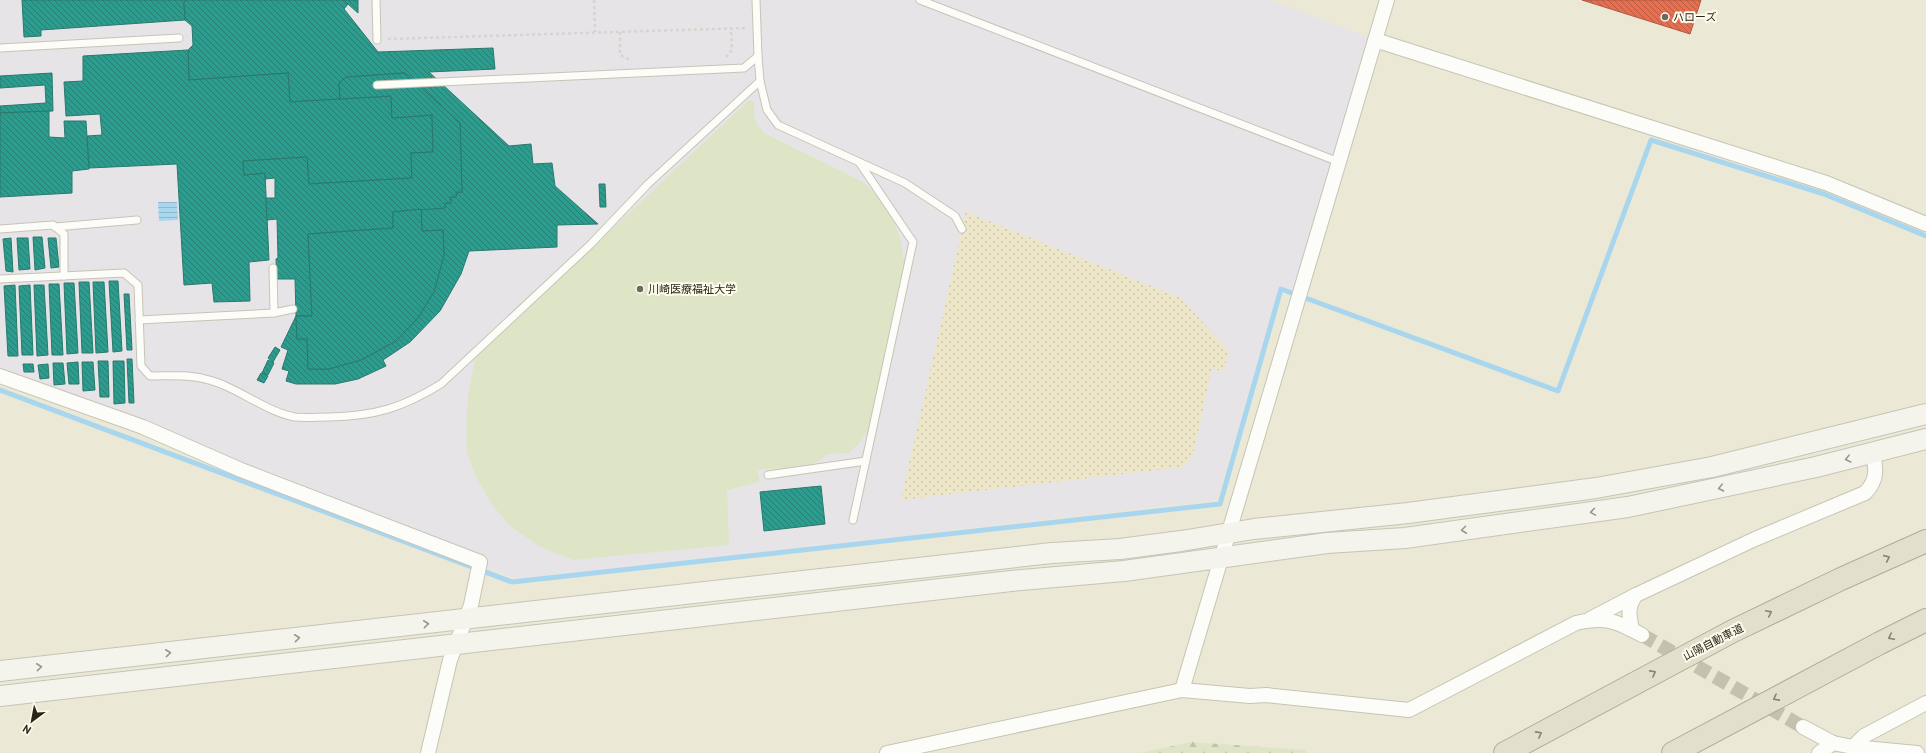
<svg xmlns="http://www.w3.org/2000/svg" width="1926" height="753" viewBox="0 0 1926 753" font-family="'PT Sans','Noto Sans JP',sans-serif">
  <defs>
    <pattern id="forest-firs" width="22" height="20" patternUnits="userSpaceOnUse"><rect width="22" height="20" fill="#dee5c6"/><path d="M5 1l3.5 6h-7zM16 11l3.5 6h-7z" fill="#bec4aa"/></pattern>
    <pattern id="sand-dots" width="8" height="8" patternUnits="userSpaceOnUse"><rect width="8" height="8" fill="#ede6c9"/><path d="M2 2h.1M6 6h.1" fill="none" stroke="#cbc5ac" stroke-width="1.8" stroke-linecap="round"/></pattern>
    <pattern id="water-rules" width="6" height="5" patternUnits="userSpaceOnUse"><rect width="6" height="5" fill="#a9d6ef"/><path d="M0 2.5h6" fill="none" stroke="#91b8cc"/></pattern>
    <pattern id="shops-back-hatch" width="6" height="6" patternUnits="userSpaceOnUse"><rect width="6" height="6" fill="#e76f51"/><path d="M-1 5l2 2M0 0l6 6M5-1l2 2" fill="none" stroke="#bb5b42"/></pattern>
    <pattern id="schools-back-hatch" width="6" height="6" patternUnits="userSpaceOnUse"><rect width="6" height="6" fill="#2a9d8f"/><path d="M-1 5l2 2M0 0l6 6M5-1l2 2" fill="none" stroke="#248074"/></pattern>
  </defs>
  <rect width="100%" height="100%" fill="#ebe8d5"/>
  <path fill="#e7e4e8" d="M0 0H1271L1369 38 1293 291 1279 288 1217 500 518 580 497 571 482 568 483 559 187 441 0 371Z"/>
  <path fill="#dee5c6" d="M749 100 755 102C752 116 755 122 764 133L863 182 881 200 894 221 901 242 904 263 870 428 858 445 848 453 828 454 811 466 757 470 760 482 727 490 729 545 573 560 542 548 510 526 492 505 476 477 467 452 466 424 468 397 475 358Z"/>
  <path fill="url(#forest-firs)" d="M1192 742 1305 750 1307 753H1140Z"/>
  <path fill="url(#sand-dots)" d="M966 212 1181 298 1229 352 1223 372 1212 368 1193 455 1183 467 901 500Z"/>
  <path fill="url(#water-rules)" d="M158 202H177L178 220 159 221Z"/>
  <path fill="url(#shops-back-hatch)" stroke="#ae5940" d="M1582 0H1701L1690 34Z"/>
  <g fill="url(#schools-back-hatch)" stroke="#2a796c">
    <path d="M22 0H186L184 3 185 20 41 30V36L24 37Z"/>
    <path d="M186 0H344L348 4 344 9 378 52 493 48 495 69 429 72 509 146 531 144 533 164 552 163 555 186 598 224 557 225V247L469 251 461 274 440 311 410 342 383 360 386 366 358 379 335 384H296L286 381 289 371 282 369 288 350 281 347 296 316 297 339H307L308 369H329L361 360 396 341 417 319 434 292 444 255 443 230 422 231 421 209 445 208V203H451L450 197H456V192H462L460 123 405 73 346 77 339 83 340 99 290 102 288 73 189 80 188 50 193 45 192 26 185 20 184 3Z"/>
    <path d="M344 0H358V13L348 4Z"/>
    <path d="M188 50 189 80 288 73 290 102 391 96 392 118 432 115 433 152 411 153 412 178 309 184 307 157 243 161 244 175 265 173 269 260 249 262 250 301 214 302 212 283 184 285 177 164 89 168 87 136 102 135 100 114 66 116 64 82 83 81V56Z"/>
    <path d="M52 73 53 111 0 113V106L46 103 45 85 0 88V76Z"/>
    <path d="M405 73 460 123 462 192H456V197H450L451 203H445V208L393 212V228L308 234 312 316H296L295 279H277L276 259 278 258 277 219 267 220 266 198H275V178L265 179V173L244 175 243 161 307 157 309 184 412 178 411 153 433 152 432 115 392 118 391 96 340 99 339 83 346 77Z"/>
    <path d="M49 111V137L65 138 64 121H86L89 169 72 171V193L0 197V113Z"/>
    <path d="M599 184H605L606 207H600Z"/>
    <path d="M421 209 422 231 443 230 444 255 434 292 417 319 396 341 361 360 329 369H308L307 339H297L296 316H312L308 234 393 228V212Z"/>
    <path d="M33 237H42L45 268 35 270Z"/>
    <path d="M11 238 13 272 6 271 3 239Z"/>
    <path d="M17 238H28L30 269 19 270Z"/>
    <path d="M48 238H56L59 267 51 268Z"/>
    <path d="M109 281H118L122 351 113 352Z"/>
    <path d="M79 282H89L93 353H82Z"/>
    <path d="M93 282H104L108 352 96 353Z"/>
    <path d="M64 283H74L78 353 67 354Z"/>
    <path d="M49 284H59L63 355H52Z"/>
    <path d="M15 285 18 356H8L4 286Z"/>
    <path d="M30 285 33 355H22L19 286Z"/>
    <path d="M34 285H44L48 355 37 356Z"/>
    <path d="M124 294H129L132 350H127Z"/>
    <path d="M275 347 280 350 273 362 268 358Z"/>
    <path d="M127 359H132L134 403H129Z"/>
    <path d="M268 360 274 363 268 375 262 373Z"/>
    <path d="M98 361H108L109 397H100Z"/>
    <path d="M113 361H124L125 403 114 404Z"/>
    <path d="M78 362 79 384H69L67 363Z"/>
    <path d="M82 362H93L95 390 83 391Z"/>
    <path d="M53 363H63L65 384 54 385Z"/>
    <path d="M23 364H33L34 372H24Z"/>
    <path d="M48 364 49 378 40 379 38 365Z"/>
    <path d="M261 373 268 376 264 383 257 380Z"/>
    <path d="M821 486 825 524 764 531 760 492Z"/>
  </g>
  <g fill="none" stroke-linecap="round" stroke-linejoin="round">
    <path stroke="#a9d6ef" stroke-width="5" d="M0 390 512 582 1220 504 1281 289 1558 391 1651 140 1824 194 1926 236"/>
    <path stroke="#c4c1af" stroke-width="14" stroke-dasharray="14 7" stroke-linecap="butt" d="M1642 635 1803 727"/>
    <defs>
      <g id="lane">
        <path d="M376 0 377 40"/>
        <path d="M920 0 1339 162"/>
        <path d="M0 48 179 38"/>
        <path d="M758 56 760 81 767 110 778 125 905 183 955 216 962 229"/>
        <path d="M377 85 744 68 758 56 756 0"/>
        <path d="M55 227 137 220"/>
        <path d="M0 229 53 225 64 234V276"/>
        <path d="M273 268 274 313"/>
        <path d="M0 279 124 273 138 285 141 366 150 376C168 376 187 374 205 379 237 386 263 411 295 417 305 418 318 417 329 417 375 416 402 408 441 384L591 244 648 184 760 81"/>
        <path d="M139 320 274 313 293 309"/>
        <path d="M768 475 866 461"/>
        <path d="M853 520 913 242 859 162"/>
      </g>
      <g id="street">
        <path d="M1375 40 1826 183 1926 224"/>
        <path d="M0 376 143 427 241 470 480 562 471 605 450 660 428 753"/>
        <path d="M1590 619 1636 595"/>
        <path d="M1632 629C1629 616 1627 606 1636 595L1755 539 1865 493C1878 480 1876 469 1873 453"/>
        <path d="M1182 690 1387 0"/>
        <path d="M1803 727 1833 743 1853 747 1917 753"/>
        <path d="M1853 747 1864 736 1926 703"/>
        <path d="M887 753 1182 690 1250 696 1266 695 1409 710 1576 623C1605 616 1616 621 1642 635"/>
        <path d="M1819 753 1833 743"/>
      </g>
      <g id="secondary">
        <path d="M0 671 1052 553 1120 549 1181 541 1254 529 1408 513 1596 488 1712 467 1926 414"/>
        <path d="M0 696 1011 581 1124 571 1327 543 1405 538 1628 507 1816 467 1926 439"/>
      </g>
      <g id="highway">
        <path d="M1505 753 1733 631 1841 579 1926 541"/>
        <path d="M1673 753 1880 643 1926 620"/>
      </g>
    </defs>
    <use href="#lane" stroke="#c7c4b5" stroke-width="9"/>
    <use href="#street" stroke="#c7c4b5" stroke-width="16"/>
    <use href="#secondary" stroke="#c7c4b5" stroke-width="22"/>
    <use href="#highway" stroke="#b0ad94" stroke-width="24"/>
    <g stroke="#d6d4cf" stroke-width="2.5" stroke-dasharray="3 3" stroke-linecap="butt">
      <path d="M594 0 595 32"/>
      <path d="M620 32V55L632 61"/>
      <path d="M388 39 746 28"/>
      <path d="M726 57 732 50 731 28"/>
    </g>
    <use href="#lane" stroke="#fcfcf9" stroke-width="7"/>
    <use href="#street" stroke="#fcfcf9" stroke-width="14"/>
    <use href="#secondary" stroke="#f4f3ec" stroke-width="20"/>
    <use href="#highway" stroke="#e2e0cd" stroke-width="22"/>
  </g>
  <defs><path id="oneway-chevron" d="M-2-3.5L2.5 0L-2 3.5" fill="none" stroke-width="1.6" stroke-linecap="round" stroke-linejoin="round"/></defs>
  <g stroke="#99978d">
    <use href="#oneway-chevron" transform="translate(1848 459) rotate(166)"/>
    <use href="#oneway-chevron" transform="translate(1721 488) rotate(168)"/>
    <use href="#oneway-chevron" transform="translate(1593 512) rotate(171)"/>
    <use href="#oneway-chevron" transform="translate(1464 530) rotate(173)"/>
    <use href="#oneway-chevron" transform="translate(426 624) rotate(-6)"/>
    <use href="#oneway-chevron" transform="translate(297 638) rotate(-6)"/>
    <use href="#oneway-chevron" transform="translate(168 653) rotate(-6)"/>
    <use href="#oneway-chevron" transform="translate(39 667) rotate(-6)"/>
  </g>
  <g stroke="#868373">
    <use href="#oneway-chevron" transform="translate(1887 558) rotate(-24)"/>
    <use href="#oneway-chevron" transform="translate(1769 613) rotate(-26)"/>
    <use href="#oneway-chevron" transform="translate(1891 637) rotate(154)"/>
    <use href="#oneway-chevron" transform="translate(1653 673) rotate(-28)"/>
    <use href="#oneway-chevron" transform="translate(1776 698) rotate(152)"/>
    <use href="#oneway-chevron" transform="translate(1539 734) rotate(-29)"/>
  </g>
  <g fill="#6d6a5b" stroke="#fefbed" stroke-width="1.5">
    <circle cx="1665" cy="17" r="4"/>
    <circle cx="640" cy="289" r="4"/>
  </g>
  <g text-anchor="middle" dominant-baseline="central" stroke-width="4" stroke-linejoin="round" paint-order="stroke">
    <g font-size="11" fill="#292619" stroke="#fefbed" text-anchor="start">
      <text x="1673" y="17">ハローズ</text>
      <text x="648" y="289">川崎医療福祉大学</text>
    </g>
    <g font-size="11" fill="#292619" stroke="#fefbed">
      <text transform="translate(1713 642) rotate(-27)">山陽自動車道</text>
    </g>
  </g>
  <g transform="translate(32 721) rotate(212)" stroke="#fefbed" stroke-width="3" paint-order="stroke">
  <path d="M0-3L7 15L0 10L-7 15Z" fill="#292619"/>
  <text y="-6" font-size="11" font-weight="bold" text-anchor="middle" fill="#292619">N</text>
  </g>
</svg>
